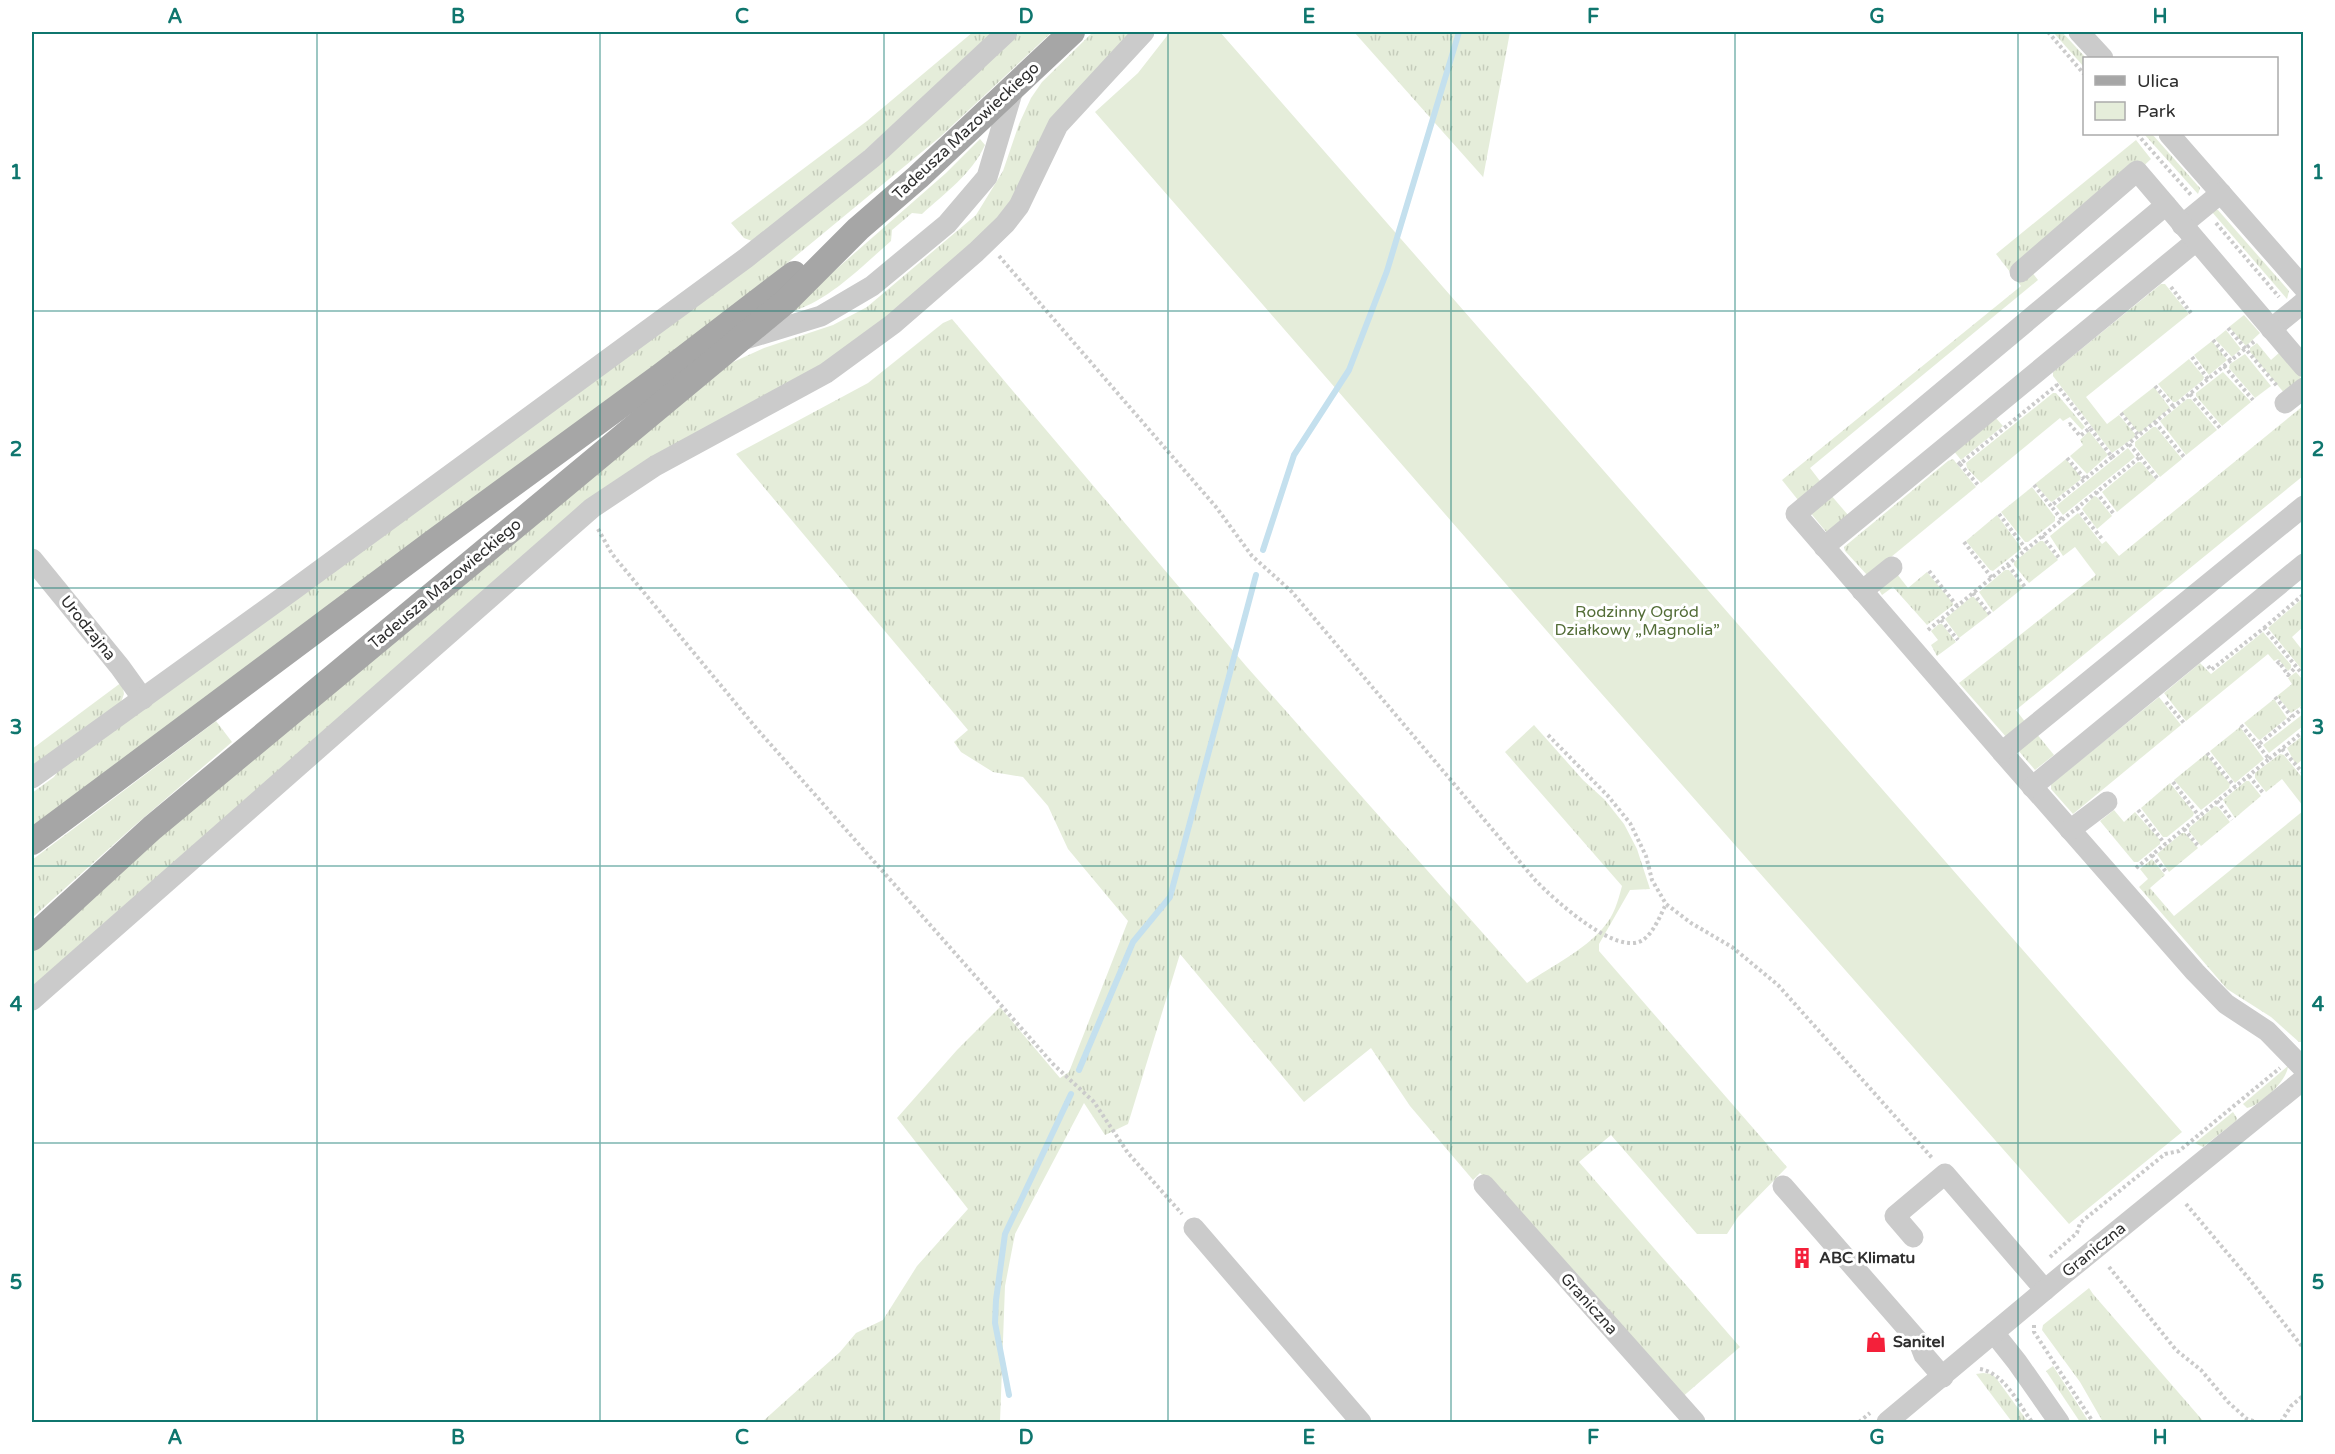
<svg xmlns="http://www.w3.org/2000/svg" width="2335" height="1454" viewBox="0 0 2335 1454" font-family="'Varela Round',sans-serif">
  <defs>
    <pattern id="grass-tufts" width="24" height="20" patternUnits="userSpaceOnUse" patternTransform="scale(1.5)"><rect width="24" height="20" fill="#e5edda"/><path d="M3 7l-1-3M5 7V3M7 7l1-3M15 17l-1-3M17 17v-4M19 17l1-3" fill="none" stroke="#c5ccbb"/></pattern>
  </defs>
  <rect width="100%" height="100%" fill="#fff"/>
  <g fill="url(#grass-tufts)">
    <path d="M973 32H995L849 165 752 241 744 238 731 223 867 121Z"/>
    <path d="M1020 32H1052L940 137 768 279 661 362 32 828V793L54 777 60 768 944 102Z"/>
    <path d="M1093 32H1134L1008 209 946 270 824 365 645 464 32 991V952L171 827 731 363 764 348 833 325 867 307 976 215 1003 171 1019 124 1031 98 1042 82Z"/>
    <path d="M1354 32H1510L1483 178V177Z"/>
    <path d="M2053 32H2062L2086 58 2084 67Z"/>
    <path d="M2144 134H2152L2200 188 2198 194Z"/>
    <path d="M980 139 985 145C972 174 945 193 922 214L912 213 892 230 891 241C861 267 832 298 794 311L792 308 946 173Z"/>
    <path d="M2136 140 2151 159 2031 271 2038 280 1810 468 1820 481 1798 500 1782 480 2021 286 1996 254Z"/>
    <path d="M2215 210H2218L2289 291 2287 299 2212 212Z"/>
    <path d="M2161 284H2165L2189 314 2086 397 2107 424 2119 415 2135 434V437L2112 453 2053 376V372Z"/>
    <path d="M2244 315 2260 333 2246 346 2229 327Z"/>
    <path d="M952 319 1246 666 1527 983C1552 966 1583 951 1603 928 1614 916 1618 901 1622 886L1505 752 1534 725 1583 780 1605 800 1624 824 1637 849 1650 889 1630 890 1599 944V951L1787 1167 1738 1217 1727 1234H1697L1611 1135 1579 1162 1740 1347 1680 1399 1480 1173 1473 1180 1410 1106 1371 1048 1304 1102 1180 954 1128 1124 1105 1135 1084 1103 1015 1234 1005 1286 1000 1422H762L840 1352 856 1333 883 1320 917 1266 968 1209 897 1118 957 1050 1000 1007 1060 1078 1069 1072 1128 921 1068 849 1048 806 1023 777 993 772 961 752 954 742 968 730 736 454 868 383 943 323Z"/>
    <path d="M2226 330 2241 349 2232 357 2215 339Z"/>
    <path d="M2212 341 2227 360 2209 375 2194 355Z"/>
    <path d="M2257 343 2271 360 2280 352 2300 376 2301 380 2285 394 2250 352V348Z"/>
    <path d="M2245 354 2271 386 2255 398 2229 368 2230 364Z"/>
    <path d="M2189 359 2204 377 2203 380 2176 402H2173L2158 384Z"/>
    <path d="M2223 372 2251 402 2222 426 2196 396V393Z"/>
    <path d="M2154 387 2170 408 2141 432H2138L2122 412Z"/>
    <path d="M2053 393H2056L2085 427 2082 430 2070 417 2063 421 2060 418 1981 483 1967 468 1966 463Z"/>
    <path d="M2187 399H2191L2217 430 2186 455 2160 421Z"/>
    <path d="M2303 406V476L2016 710 2026 723 2007 738 1959 683 2096 575 2075 547 2063 556 2050 536 2078 513 2102 544 2106 541 2119 556Z"/>
    <path d="M1995 417 2003 426 1961 460 1953 450Z"/>
    <path d="M2153 427H2156L2182 459 2160 477 2135 446V442Z"/>
    <path d="M2089 431 2108 455 2087 474 2070 456 2083 445 2080 440Z"/>
    <path d="M1953 459 1976 487 1868 576 1845 551 1844 547 1948 461Z"/>
    <path d="M2066 459 2081 477 2080 480 2052 502 2050 501 2035 484Z"/>
    <path d="M2138 462H2141L2156 480 2117 512 2102 492Z"/>
    <path d="M2032 487 2055 517V521L2028 542H2025L2001 512Z"/>
    <path d="M1830 494 1848 515 1827 533 1809 511Z"/>
    <path d="M2094 496 2097 497 2112 516 2097 529 2082 509Z"/>
    <path d="M1997 515 2020 546 2021 549 1993 571 1990 570 1966 541Z"/>
    <path d="M2040 541H2043L2058 560 2029 583 2014 565V562Z"/>
    <path d="M2005 570H2009L2023 588 1993 612 1979 592Z"/>
    <path d="M1927 572 1953 603V605L1927 625 1893 587 1882 595 1879 590 1897 574 1908 588Z"/>
    <path d="M1971 597H1974L1989 615 1959 638 1945 619Z"/>
    <path d="M2303 598V627L2292 637 2303 651V671L2268 628Z"/>
    <path d="M1939 624H1942L1956 642 1937 656 1931 645 1938 640 1931 631Z"/>
    <path d="M2263 632 2291 665V668L2288 671 2278 659 2274 661 2268 654 2186 721 2164 693 2200 663 2211 674Z"/>
    <path d="M2296 672 2303 680V705L2291 713 2277 696 2292 684 2288 678Z"/>
    <path d="M122 682 124 694 120 705 32 767V749Z"/>
    <path d="M2159 697 2181 725 2073 814 2051 789V784Z"/>
    <path d="M2274 699 2287 718 2260 740 2258 739 2244 723Z"/>
    <path d="M216 721 232 742 133 827 32 918V860Z"/>
    <path d="M2240 727 2264 759 2235 783 2210 751Z"/>
    <path d="M2036 733 2054 755 2035 770 2017 749Z"/>
    <path d="M2301 737H2303V759L2296 765 2287 748Z"/>
    <path d="M2206 754 2230 784 2229 788 2201 810 2174 780Z"/>
    <path d="M2280 754 2284 755 2301 776 2303 774V806L2282 779 2266 792 2255 778V773Z"/>
    <path d="M2246 781H2249L2261 796 2235 818 2223 800Z"/>
    <path d="M2170 783 2194 813 2193 816 2167 837H2163L2141 808Z"/>
    <path d="M2215 806 2218 807 2230 822 2201 846 2189 831V828Z"/>
    <path d="M2114 810 2124 822 2135 812 2160 840V844L2138 862H2134L2100 821Z"/>
    <path d="M2303 811 2304 1042H2299L2271 1017 2227 989 2139 887 2148 879 2140 869 2152 859 2165 875 2150 888 2174 916Z"/>
    <path d="M2182 833H2185L2198 848 2169 872 2157 854Z"/>
    <path d="M2288 1066C2287 1081 2261 1105 2247 1108L2243 1104Z"/>
    <path d="M2233 1112 2237 1118 2236 1121 2203 1147 2195 1143Z"/>
    <path d="M2089 1288 2093 1294 2204 1422H2103L2080 1382 2042 1330 2043 1325Z"/>
    <path d="M2053 1366 2089 1422H2080L2046 1371Z"/>
    <path d="M1983 1373 1992 1374 1996 1378 2028 1422H2012L1976 1374Z"/>
  </g>
  <g fill="#e5edda">
    <path d="M1170 32H1220L2182 1132 2069 1224 1586 676 1095 112 1138 73Z"/>
    <path d="M2128 448 2135 457 2063 515 2056 506Z"/>
    <path d="M2303 714V726L2269 753 2263 745Z"/>
  </g>
  <g fill="none" stroke-linecap="round" stroke-linejoin="round">
    <g stroke="#c4e0ee" stroke-width="6">
      <path d="M1263 550 1294 455 1349 370 1387 271 1459 32"/>
      <path d="M1079 1070 1133 942 1170 897 1256 575"/>
      <path d="M1009 1395 995 1323 996 1300 1005 1234 1071 1094"/>
    </g>
    <g stroke="#cbcbcb" stroke-width="4" stroke-dasharray="3 3" stroke-linecap="butt">
      <path d="M2048 32 2084 74"/>
      <path d="M2137 134 2191 195"/>
      <path d="M2216 223 2279 297"/>
      <path d="M999 256 1216 507 1252 556 1292 592 1536 881C1554 899 1616 957 1643 940 1654 932 1660 916 1666 904"/>
      <path d="M2171 287 2191 313"/>
      <path d="M2228 328 2277 386"/>
      <path d="M2213 340 2231 361"/>
      <path d="M2192 357 2208 379"/>
      <path d="M2224 366 2253 400"/>
      <path d="M2056 384 2090 428"/>
      <path d="M2155 386 2174 407"/>
      <path d="M2190 394 2220 428"/>
      <path d="M2121 413 2139 436"/>
      <path d="M2155 422 2184 457"/>
      <path d="M2112 457 2256 340"/>
      <path d="M2140 457 2158 479"/>
      <path d="M2067 458 2085 479"/>
      <path d="M1958 462 1960 464 2057 385"/>
      <path d="M1960 464 1978 485"/>
      <path d="M2034 485 2051 506 2112 457 2090 428 2080 436 2070 424 2068 426"/>
      <path d="M2096 492 2114 514"/>
      <path d="M2077 508 2102 539 2104 538"/>
      <path d="M1999 514 2026 549"/>
      <path d="M2062 520 2140 457 2129 444"/>
      <path d="M598 529 612 554 757 729 1053 1064 1094 1102 1128 1153 1182 1214"/>
      <path d="M2042 536 2060 559"/>
      <path d="M1964 542 1992 578"/>
      <path d="M2008 565 2025 587"/>
      <path d="M1929 571 1957 606"/>
      <path d="M1973 593 1990 614"/>
      <path d="M1941 620 1958 640"/>
      <path d="M2264 628 2304 594"/>
      <path d="M1928 630 2062 520 2051 506"/>
      <path d="M2277 664 2279 662 2288 675 2296 667"/>
      <path d="M2208 666 2211 670 2264 628 2304 676"/>
      <path d="M2275 697 2292 717"/>
      <path d="M2166 702 2184 723"/>
      <path d="M2241 725 2258 745"/>
      <path d="M1548 735 1608 796 1630 823 1646 856 1652 880 1666 904 1691 923 1732 947 1778 985 1933 1159"/>
      <path d="M2282 749 2302 772"/>
      <path d="M2207 753 2235 787"/>
      <path d="M2269 759 2304 731"/>
      <path d="M2249 776 2264 794"/>
      <path d="M2173 782 2199 816"/>
      <path d="M2217 801 2232 820"/>
      <path d="M2138 810 2165 844"/>
      <path d="M2184 829 2199 847"/>
      <path d="M2152 855 2167 873"/>
      <path d="M2136 868 2269 759 2258 745 2304 707"/>
      <path d="M2186 1204 2250 1280 2304 1349"/>
      <path d="M2050 1257 2077 1233 2080 1223 2165 1154 2179 1151 2280 1068"/>
      <path d="M2109 1267 2176 1350 2201 1370 2228 1402 2247 1419 2256 1422"/>
      <path d="M2034 1325V1332L2093 1422"/>
      <path d="M1980 1369C2004 1373 2018 1403 2032 1422"/>
      <path d="M1859 1422 1870 1413"/>
      <path d="M2281 1422 2291 1406 2304 1395"/>
    </g>
    <g stroke="#cbcbcb" stroke-width="21">
      <path d="M2079 32 2103 58"/>
      <path d="M2169 134 2304 288"/>
      <path d="M2182 225 2221 193"/>
      <path d="M2020 272 2137 171 2166 205"/>
      <path d="M2271 329 2304 302"/>
      <path d="M742 340 821 316 872 286 947 224 987 177 1014 86"/>
      <path d="M2285 403 2304 388"/>
      <path d="M2304 506 2002 752 2195 972 2226 1004 2267 1031 2304 1069"/>
      <path d="M1824 547 2196 241"/>
      <path d="M32 559 120 667 143 699"/>
      <path d="M1862 591 1892 567"/>
      <path d="M2002 752 1796 514 2166 205 2304 367"/>
      <path d="M32 778 293 590 746 258 872 158 1007 32"/>
      <path d="M2032 787 2304 564"/>
      <path d="M2070 830 2107 802"/>
      <path d="M32 1000 592 508 655 466 826 373 893 324 976 252 1005 224 1019 206 1058 125 1144 32"/>
      <path d="M1484 1185 1695 1422"/>
      <path d="M1783 1186 1919 1342 1924 1355 1943 1377"/>
      <path d="M1194 1228 1361 1422"/>
      <path d="M1913 1237 1895 1216 1945 1174 2045 1290"/>
      <path d="M1994 1333 2017 1362 2059 1422"/>
      <path d="M1887 1422 2064 1274 2304 1079"/>
    </g>
    <g stroke="#a6a6a6" stroke-width="26">
      <path d="M32 842 435 541 662 375 794 274"/>
      <path d="M32 938 152 828 785 302 858 229 918 177 1072 32"/>
    </g>
  </g>
  <path fill="none" stroke="#0f766e" stroke-width="1.5" stroke-opacity="0.55" d="M317 32V1422M600 32V1422M884 32V1422M1168 32V1422M1451 32V1422M1735 32V1422M2018 32V1422M32 311H2304M32 588H2304M32 866H2304M32 1143H2304"/>
  <defs>
    <symbol id="building-bare" viewBox="-9 -9 18 18"><path d="M-4-6H4V6H1V3H-1V6H-4ZM-2.5-4.3h1.7v1.8h-1.7ZM.8-4.3h1.7v1.8H.8ZM-2.5-1h1.7V.8h-1.7ZM.8-1h1.7V.8H.8Z" fill="#f4203a" stroke="#fff" stroke-width="2.5" paint-order="stroke"/></symbol>
    <symbol id="shop-bare" viewBox="-9 -9 18 18"><path d="M-5-2.5h2.3a2.7 3.5 0 0 1 5.4 0H5L5.5 6h-11ZM-1.5-2.5h3a1.5 2.3 0 0 0-3 0Z" fill="#f4203a" stroke="#fff" stroke-width="2.5" paint-order="stroke"/></symbol>
  </defs>
  <g fill-rule="evenodd">
    <use href="#building-bare" x="1787" y="1243" width="30" height="30"/>
    <use href="#shop-bare" x="1861" y="1327" width="30" height="30"/>
  </g>
  <g text-anchor="middle" dominant-baseline="central" stroke-width="6" stroke-linejoin="round" paint-order="stroke">
    <g font-size="16" fill="#2e2e2e" stroke="#fff">
      <text transform="translate(966 131) rotate(-43)">Tadeusza Mazowieckiego</text>
      <text transform="translate(445 584) rotate(-40)">Tadeusza Mazowieckiego</text>
      <text transform="translate(88 628) rotate(51)">Urodzajna</text>
      <text transform="translate(2094 1250) rotate(-39)">Graniczna</text>
      <text transform="translate(1589 1304) rotate(48)">Graniczna</text>
    </g>
    <g font-size="16" fill="#536d37" stroke="#fff">
      <text x="1637" y="612">Rodzinny Ogród<tspan x="1637" dy="18">Działkowy „Magnolia”</tspan></text>
    </g>
    <g font-size="16" font-weight="bold" fill="#2e2e2e" stroke="#fff" text-anchor="start">
      <text x="1819" y="1258">ABC Klimatu</text>
      <text x="1893" y="1342">Sanitel</text>
    </g>
  </g>
  <rect width="2335" height="1454" fill="none" stroke="#ffffff" stroke-width="66"/>
  <rect x="2083" y="57" width="195" height="78" fill="#ffffff" stroke="#ababab" stroke-width="1.5"/>
  <rect x="2095" y="76" width="30" height="9" fill="#a6a6a6" stroke="#ababab" stroke-width="1.5"/>
  <text x="2137" y="87" font-size="18" fill="#2e2e2e">Ulica</text>
  <rect x="2095" y="102" width="30" height="18" fill="#e5edda" stroke="#ababab" stroke-width="1.5"/>
  <text x="2137" y="117" font-size="18" fill="#2e2e2e">Park</text>
  <rect x="33" y="33" width="2269" height="1388" fill="none" stroke="#0f766e" stroke-width="2"/>
  <g font-size="20" text-anchor="middle" font-weight="bold" fill="#0f766e">
    <text x="175" y="23">A</text>
    <text x="458" y="23">B</text>
    <text x="742" y="23">C</text>
    <text x="1026" y="23">D</text>
    <text x="1309" y="23">E</text>
    <text x="1593" y="23">F</text>
    <text x="1877" y="23">G</text>
    <text x="2160" y="23">H</text>
    <text x="16" y="179">1</text>
    <text x="2318" y="179">1</text>
    <text x="16" y="456">2</text>
    <text x="2318" y="456">2</text>
    <text x="16" y="734">3</text>
    <text x="2318" y="734">3</text>
    <text x="16" y="1011">4</text>
    <text x="2318" y="1011">4</text>
    <text x="16" y="1289">5</text>
    <text x="2318" y="1289">5</text>
    <text x="175" y="1444">A</text>
    <text x="458" y="1444">B</text>
    <text x="742" y="1444">C</text>
    <text x="1026" y="1444">D</text>
    <text x="1309" y="1444">E</text>
    <text x="1593" y="1444">F</text>
    <text x="1877" y="1444">G</text>
    <text x="2160" y="1444">H</text>
  </g>
</svg>
